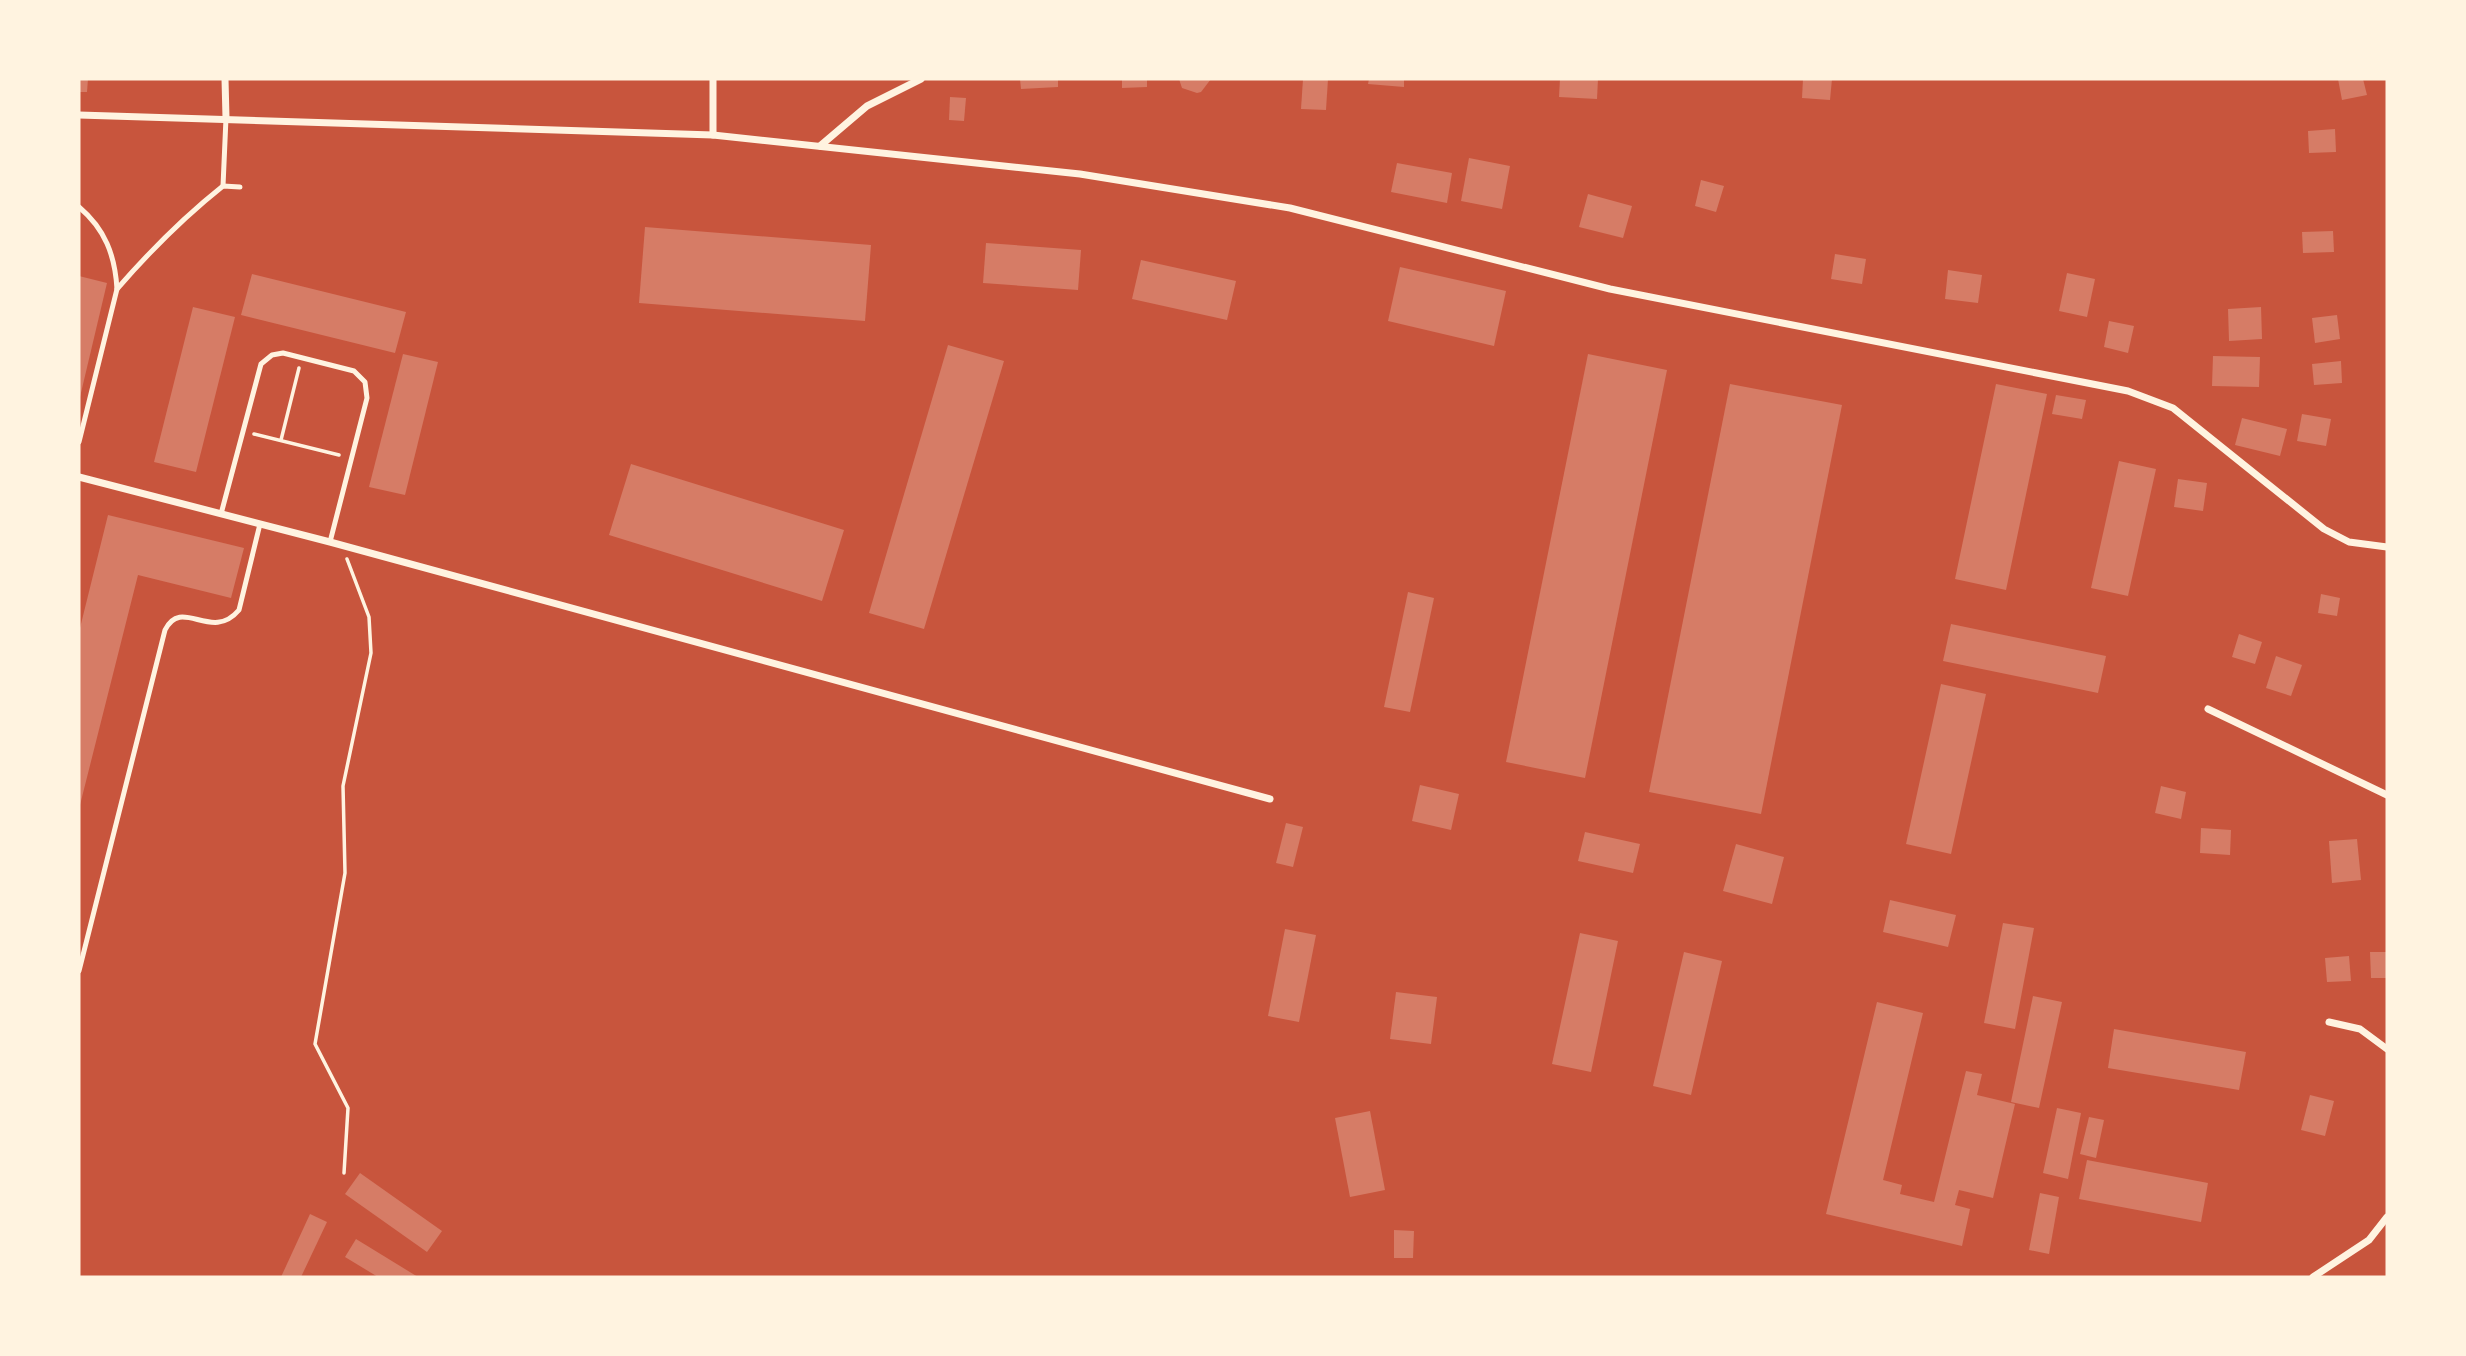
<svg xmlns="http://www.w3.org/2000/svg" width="2466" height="1356" viewBox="0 0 2466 1356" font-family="'Noto Sans',sans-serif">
  <rect width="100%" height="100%" fill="#c8553d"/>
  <g fill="#d67c66">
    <path d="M79 79H88L87 92H79Z"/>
    <path d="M1020 79H1058V87L1021 89Z"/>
    <path d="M1122 79H1147V87L1122 88Z"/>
    <path d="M1179 79H1211L1201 92 1197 93 1182 88Z"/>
    <path d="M1303 79H1328L1326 110 1301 109Z"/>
    <path d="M1369 79H1404V87L1368 84Z"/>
    <path d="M1560 79H1598L1597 99 1559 97Z"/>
    <path d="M1803 79H1832L1830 100 1802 98Z"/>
    <path d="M2338 79H2363L2367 95 2342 100Z"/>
    <path d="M950 97 966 98 964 121 949 120Z"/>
    <path d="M2335 129 2336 152 2309 153 2308 131Z"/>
    <path d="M1469 158 1510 166 1502 209 1461 201Z"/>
    <path d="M1397 163 1452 173 1447 203 1391 192Z"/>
    <path d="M1701 180 1724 186 1716 212 1695 206Z"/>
    <path d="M1588 194 1632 206 1623 238 1579 227Z"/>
    <path d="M645 227 871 245 865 321 639 303Z"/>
    <path d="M2333 231 2334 252 2303 253 2302 232Z"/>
    <path d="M986 243 1081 250 1078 290 983 283Z"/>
    <path d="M1835 254 1866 259 1862 284 1831 279Z"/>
    <path d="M1141 260 1236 281 1227 320 1132 299Z"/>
    <path d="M1400 267 1506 291 1494 346 1388 321Z"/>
    <path d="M1948 270 1982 275 1978 303 1945 299Z"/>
    <path d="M2067 273 2095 279 2087 317 2059 311Z"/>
    <path d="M252 274 406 312 395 353 241 315Z"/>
    <path d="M79 276 107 283 80 397 79 396Z"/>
    <path d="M193 307 235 317 196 472 154 462Z"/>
    <path d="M2261 307 2262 339 2229 341 2228 309Z"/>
    <path d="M2337 315 2340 339 2315 343 2312 318Z"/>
    <path d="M2109 321 2134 326 2128 353 2104 347Z"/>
    <path d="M948 345 1004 361 924 629 869 613Z"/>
    <path d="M403 354 438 362 405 495 369 487Z"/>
    <path d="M1588 354 1667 370 1585 778 1506 762Z"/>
    <path d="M2213 356 2260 357 2259 387 2212 386Z"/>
    <path d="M2341 361 2342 383 2314 385 2312 364Z"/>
    <path d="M1730 384 1842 405 1761 814 1649 792Z"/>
    <path d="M1996 384 2047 394 2006 590 1955 579Z"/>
    <path d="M2056 395 2086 400 2082 419 2052 414Z"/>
    <path d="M2302 414 2331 419 2326 446 2297 441Z"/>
    <path d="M2242 418 2287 429 2280 456 2235 445Z"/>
    <path d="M2119 461 2156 469 2128 596 2091 588Z"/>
    <path d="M631 464 844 530 822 601 609 535Z"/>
    <path d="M2178 479 2207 483 2203 511 2174 507Z"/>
    <path d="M108 515 244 548 231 598 138 575 80 805 79 632Z"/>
    <path d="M1408 592 1434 598 1410 712 1384 707Z"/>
    <path d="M2321 594 2340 598 2337 616 2318 613Z"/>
    <path d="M1951 624 2106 656 2098 693 1943 661Z"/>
    <path d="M2239 634 2262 642 2255 664 2232 657Z"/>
    <path d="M2276 656 2302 665 2291 696 2266 688Z"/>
    <path d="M1941 684 1986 694 1951 854 1906 844Z"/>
    <path d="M1420 785 1459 794 1451 830 1412 821Z"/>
    <path d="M2161 786 2186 792 2181 819 2155 813Z"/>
    <path d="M1286 823 1303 827 1293 867 1276 863Z"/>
    <path d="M2201 828 2231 830 2230 855 2200 853Z"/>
    <path d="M1585 832 1640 844 1633 873 1578 861Z"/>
    <path d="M2357 839 2361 880 2332 883 2329 841Z"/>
    <path d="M1736 844 1784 857 1772 904 1723 891Z"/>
    <path d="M1890 900 1956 915 1948 947 1883 932Z"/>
    <path d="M2003 923 2034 928 2015 1029 1984 1023Z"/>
    <path d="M1285 929 1316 935 1299 1022 1268 1016Z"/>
    <path d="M1580 933 1618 941 1591 1072 1552 1064Z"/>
    <path d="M1684 952 1722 961 1691 1095 1653 1086Z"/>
    <path d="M2370 952H2387V978H2371Z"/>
    <path d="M2349 956 2351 981 2327 982 2325 958Z"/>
    <path d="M1396 992 1437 997 1431 1044 1390 1039Z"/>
    <path d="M2033 996 2062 1002 2039 1108 2011 1102Z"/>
    <path d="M1877 1002 1923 1013 1883 1180 1902 1185 1900 1194 1934 1202 1966 1071 1982 1074 1977 1095 2015 1104 1993 1198 1959 1190 1955 1205 1970 1209 1962 1246 1826 1214Z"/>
    <path d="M2114 1029 2246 1052 2239 1090 2108 1068Z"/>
    <path d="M2310 1095 2334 1101 2325 1136 2301 1130Z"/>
    <path d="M2057 1108 2081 1113 2068 1179 2043 1173Z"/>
    <path d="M1370 1111 1385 1190 1350 1197 1335 1118Z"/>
    <path d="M2089 1117 2104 1120 2096 1158 2080 1154Z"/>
    <path d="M2087 1160 2208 1183 2201 1222 2079 1199Z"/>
    <path d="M360 1173 442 1231 427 1252 345 1194Z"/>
    <path d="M2040 1193 2059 1197 2049 1254 2029 1250Z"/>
    <path d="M310 1214 327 1222 301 1277H281Z"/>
    <path d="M1394 1230 1414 1231 1413 1258H1394Z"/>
    <path d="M356 1239 418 1277H378L345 1257Z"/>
  </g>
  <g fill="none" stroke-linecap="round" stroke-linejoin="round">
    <g stroke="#fff3e0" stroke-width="3.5">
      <path d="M254 434 339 455"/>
      <path d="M281 440 299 368"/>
      <path d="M344 1173 348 1108 315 1044 345 873 343 786 371 653 369 617 347 559"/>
    </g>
    <g stroke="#fff3e0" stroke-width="5">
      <path d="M223 186 226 118"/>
      <path d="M79 207C105 229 115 255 117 289L79 442"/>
      <path d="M117 289C150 251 184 217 223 186L240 187"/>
      <path d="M221 514 261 364 272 355 283 353 354 371 365 382 367 398 330 542"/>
      <path d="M79 971 165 630C182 596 211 643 239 610L260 524"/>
    </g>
    <g stroke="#fff3e0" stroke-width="7">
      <path d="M225 79 226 118"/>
      <path d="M79 115 713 135 1080 174 1290 208 1610 289 2128 391 2173 408 2324 529 2349 542 2387 547"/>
      <path d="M713 135V79"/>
      <path d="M820 146 867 106 921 79"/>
      <path d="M79 477 330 542 1270 799"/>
      <path d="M2208 709 2387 795"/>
      <path d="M2329 1022 2360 1029 2387 1049"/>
      <path d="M2313 1277 2369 1240 2387 1217"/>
    </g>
  </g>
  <rect width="2466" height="1356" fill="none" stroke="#fff3e0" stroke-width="161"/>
</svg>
